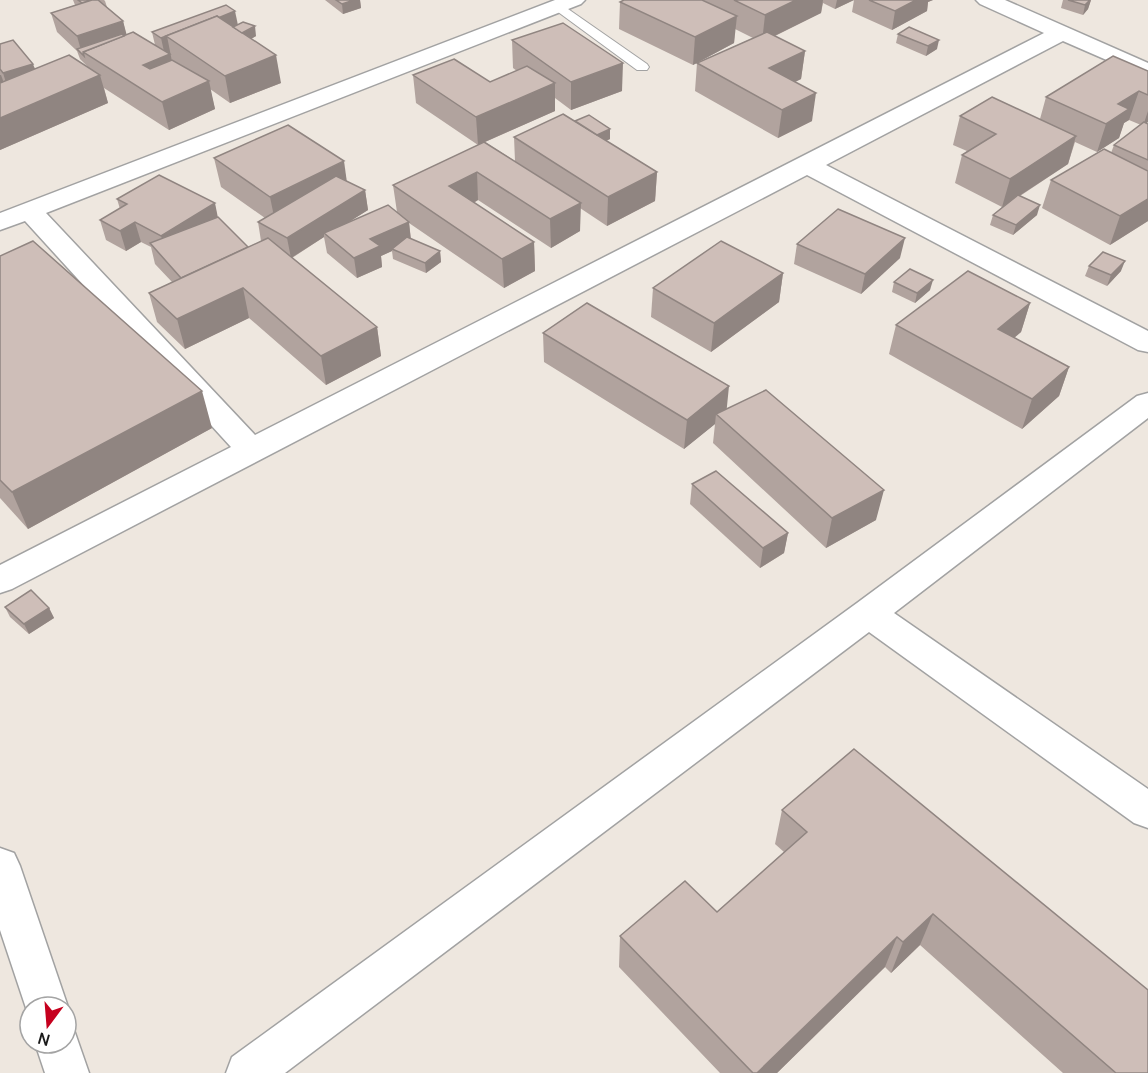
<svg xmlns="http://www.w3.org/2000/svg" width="1148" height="1073" viewBox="0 0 1148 1073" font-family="Manrope,sans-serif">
  <rect width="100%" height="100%" fill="#eee7df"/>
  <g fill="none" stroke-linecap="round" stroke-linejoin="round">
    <defs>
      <path id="lane" d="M558 2 647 64 649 67 647 70H637L554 9 552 6 554 3Z"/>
      <g id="street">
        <path d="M555 0H585L581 4 46 213 255 435 1044 33 980 4 976 0H1005L1148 63V78L1063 41 826 165 1148 331V352L1138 350 807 175 12 589 0 593V565L231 447 25 221 0 230V213Z"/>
        <path d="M1148 393V418L894 613 1148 789V828L1134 823 869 632 285 1073H226L232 1057 857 603 1137 396Z"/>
        <path d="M0 848 14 853 20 866 68 1007 66 1011V1007H30V1020L0 930Z"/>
        <path d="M66 1025 73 1027 89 1073H45L35 1043H66Z"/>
      </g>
    </defs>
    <use href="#lane" stroke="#a2a2a2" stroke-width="2"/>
    <use href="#street" stroke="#a2a2a2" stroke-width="3"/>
    <use href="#lane" fill="#fff" fill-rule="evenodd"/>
    <use href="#street" fill="#fff" fill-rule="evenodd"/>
  </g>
  <g fill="#b1a39e">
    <path d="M73 0H104L105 1 107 7 123 21 126 34 155 45 152 32 238 24 256 36 251 39 281 83 230 103 210 89 215 109 169 130 104 88 108 103 0 150V44L35 68 88 67 80 59 77 51 57 32 51 13 75 5Z"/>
    <path d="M325 0H360L361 8 343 14Z"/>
    <path d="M624 0H933L928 2 927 11 892 30 852 12 854 0 835 9 823 3 821 13 775 36 805 51 801 79 795 82 812 121 778 138 695 91 697 63 753 38 735 29 734 43 693 65 619 29 620 2Z"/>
    <path d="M1063 0H1091L1088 9 1083 15 1061 8Z"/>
    <path d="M898 34 937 49 926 56 896 43Z"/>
    <path d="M512 40 622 91 571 110 555 98V111L485 142 515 161 514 137 575 121 610 139 606 141 657 172 655 201 607 226 580 208V231L551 248 478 200 474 203 534 242 535 271 504 288 409 223 411 239 440 251 441 262 426 273 393 259 392 251 381 256 382 267 357 278 327 253 324 237 292 258 377 327 381 356 326 385 249 318 185 349 157 322 149 293 172 282 155 264 151 247 141 242 126 251 106 240 100 220 120 209 117 199 218 217 248 247 261 241 258 222 265 218 221 187 214 158 346 181 365 190 368 210 350 221 397 212 393 185 478 145 416 103 413 75 490 82 517 71 513 68Z"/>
    <path d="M1148 71V122L1146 123 1148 124V221L1110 245 1042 208 1051 180 1111 153 1114 145 1141 125 1129 120 1124 123 1119 138 1097 152 1075 142 1068 164 1020 196 1037 215 1013 235 990 225 993 215 1002 207 955 183 962 155 967 151 953 145 960 116 1040 119 1046 97Z"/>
    <path d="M797 244 900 258 861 294 794 264Z"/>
    <path d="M0 256 212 428 28 529 0 498Z"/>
    <path d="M1089 266 1121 271 1107 286 1085 276Z"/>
    <path d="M783 273 779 302 711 352 651 317 653 288Z"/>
    <path d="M894 282 930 290 915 303 892 292Z"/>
    <path d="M1030 303 1021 332 1014 338 1069 367 1059 396 1022 429 889 354 896 325Z"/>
    <path d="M543 333 727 409 876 520 826 548 713 443 715 424 684 449 544 362Z"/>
    <path d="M692 484 788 533 784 553 760 568 690 504Z"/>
    <path d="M5 607 49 608 54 618 29 634 10 617Z"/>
    <path d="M854 749 1148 1073H1063L920 945 891 973 885 967 777 1073H720L619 967 620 936 717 912 784 852 775 844 782 810Z"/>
  </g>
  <g fill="#908581">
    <path d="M354 0H360L361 8 343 14 342 4Z"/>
    <path d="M796 0H823L821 13 762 42 765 15Z"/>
    <path d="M837 0H854L835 9Z"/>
    <path d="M916 0H933L928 2 927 11 892 30 895 11Z"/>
    <path d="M1091 0 1088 9 1083 15 1085 5Z"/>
    <path d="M235 11 239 30 167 36Z"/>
    <path d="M737 16 734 43 693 65 695 37Z"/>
    <path d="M123 21 128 40 82 54 77 36Z"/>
    <path d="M255 26 256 36 237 47 235 37Z"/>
    <path d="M167 36 176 82 150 93 143 65 165 56 161 38Z"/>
    <path d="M939 40 937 49 926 56 928 46Z"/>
    <path d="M805 51 801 79 766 96 769 68Z"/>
    <path d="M276 55 281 83 230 103 225 76Z"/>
    <path d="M623 63 622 91 571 110V82Z"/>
    <path d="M33 64 40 83 9 92 3 73Z"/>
    <path d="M0 75H1L8 94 0 97Z"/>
    <path d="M100 75 108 103 0 150V118Z"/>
    <path d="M209 81 215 109 169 130 162 102Z"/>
    <path d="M555 83V111L478 145 476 117Z"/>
    <path d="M1139 91 1129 120 1124 123 1119 138 1097 152 1106 124 1118 104Z"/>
    <path d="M816 93 812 121 778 138 782 110Z"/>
    <path d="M1148 111V122L1143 126Z"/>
    <path d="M610 129V139L584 150V140Z"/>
    <path d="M1076 136 1068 164 1002 207 1010 179Z"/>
    <path d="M344 161 348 190 276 226 270 197Z"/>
    <path d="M477 172 478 200 451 214 449 186Z"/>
    <path d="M657 172 655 201 607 226 608 197Z"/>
    <path d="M365 190 368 210 327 236 324 233V237L291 258 287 238Z"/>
    <path d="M1148 199V221L1110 245 1120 216Z"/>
    <path d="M215 203 219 223 167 256 161 236Z"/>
    <path d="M581 203 580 231 551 248 550 219Z"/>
    <path d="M1040 205 1037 215 1013 235 1016 225Z"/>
    <path d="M135 222 141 242 126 251 120 231Z"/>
    <path d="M409 222 411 242 392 249V251L381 256 382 267 357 278 354 258 370 239Z"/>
    <path d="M905 238 900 258 861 294 865 274Z"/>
    <path d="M534 242 535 271 504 288 502 259Z"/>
    <path d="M440 251 441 262 426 273 425 263Z"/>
    <path d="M1125 261 1121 271 1107 286 1111 275Z"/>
    <path d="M783 273 779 302 711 352 714 323Z"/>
    <path d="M933 280 930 290 915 303 917 293Z"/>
    <path d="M243 288 249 318 185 349 177 319Z"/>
    <path d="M1030 303 1021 332 989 359 998 329Z"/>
    <path d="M377 327 381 356 326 385 321 356Z"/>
    <path d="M1069 367 1059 396 1022 429 1032 399Z"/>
    <path d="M729 386 726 416 716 414 715 424 684 449 687 420Z"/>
    <path d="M202 391 212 428 28 529 12 492Z"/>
    <path d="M884 490 876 520 826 548 832 518Z"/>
    <path d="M788 533 784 553 760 568 763 548Z"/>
    <path d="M49 608 54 618 29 634 24 624Z"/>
    <path d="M933 914 920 945 891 973 903 942Z"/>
    <path d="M897 937 885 967 777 1073H757Z"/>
  </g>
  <g fill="#cebeb8" stroke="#908581" stroke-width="1.5">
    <path d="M78 0H92L82 3Z"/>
    <path d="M92 0H98L123 21 77 36 51 13Z"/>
    <path d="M336 0H354L342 4Z"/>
    <path d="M624 0H702L737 16 695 37 620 2Z"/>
    <path d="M734 0H796L765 15Z"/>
    <path d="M869 0H916L895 11Z"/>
    <path d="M1068 0H1090L1085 5Z"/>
    <path d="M226 5 235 11 218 18 217 16 161 38 152 32Z"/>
    <path d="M217 16 276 55 225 76 166 36Z"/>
    <path d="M243 22 255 26 242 33 233 27Z"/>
    <path d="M563 23 623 63 571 82 512 40Z"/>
    <path d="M909 27 939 40 928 46 898 34Z"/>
    <path d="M133 32 170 54 143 65 150 69 172 60 209 81 162 102 83 52Z"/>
    <path d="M767 32 805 51 769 68 816 93 782 110 697 63Z"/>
    <path d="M122 34 124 36 83 52 84 56 77 49Z"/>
    <path d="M13 40 33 64 3 73 0 69V44Z"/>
    <path d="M69 55 100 75 0 118V83Z"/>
    <path d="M1113 56 1148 71V95L1139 91 1118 104 1129 109 1106 124 1046 97Z"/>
    <path d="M454 59 490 82 527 66 555 83 476 117 413 75Z"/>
    <path d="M992 97 1076 136 1010 179 962 155 996 134 960 116Z"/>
    <path d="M563 114 657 172 608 197 514 137Z"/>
    <path d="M589 115 610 129 597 135 575 121Z"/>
    <path d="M1144 122 1148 124V160L1114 145Z"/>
    <path d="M288 125 344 161 270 197 214 158Z"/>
    <path d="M484 142 581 203 550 219 477 172 449 186 534 242 502 259 393 185Z"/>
    <path d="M1104 149 1148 171V199L1120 216 1051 180Z"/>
    <path d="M159 175 215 203 161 236 135 222 120 231 100 220 127 204 117 199Z"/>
    <path d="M336 176 365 190 287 238 258 222Z"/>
    <path d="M1018 195 1040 205 1016 225 993 215Z"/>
    <path d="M388 205 409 222 370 239 380 246 354 258 324 233Z"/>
    <path d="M838 209 905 238 865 274 797 244Z"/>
    <path d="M218 217 248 247 181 278 150 243Z"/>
    <path d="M407 237 440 251 425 263 392 249Z"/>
    <path d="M268 238 377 327 321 356 243 288 177 319 149 293Z"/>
    <path d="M33 241 202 391 12 492 0 480V256Z"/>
    <path d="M721 241 783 273 714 323 653 288Z"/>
    <path d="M1103 252 1125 261 1111 275 1089 266Z"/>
    <path d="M910 269 933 280 917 293 894 282Z"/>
    <path d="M968 271 1030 303 998 329 1069 367 1032 399 896 325Z"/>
    <path d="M587 303 729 386 687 420 543 333Z"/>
    <path d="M766 390 884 490 832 518 716 414Z"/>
    <path d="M716 471 788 533 763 548 692 484Z"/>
    <path d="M31 590 49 608 24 624 5 607Z"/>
    <path d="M854 749 1148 990V1073H1116L933 914 903 942 897 937 757 1073H753L620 936 685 881 717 912 807 832 782 810Z"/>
  </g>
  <g transform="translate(48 1025) rotate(196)"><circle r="28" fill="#ffffff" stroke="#a4a4a4" stroke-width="1.5"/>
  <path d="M0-4.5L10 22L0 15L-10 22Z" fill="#c6001e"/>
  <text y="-9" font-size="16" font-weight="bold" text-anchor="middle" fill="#1b1b1b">N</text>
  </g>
</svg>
